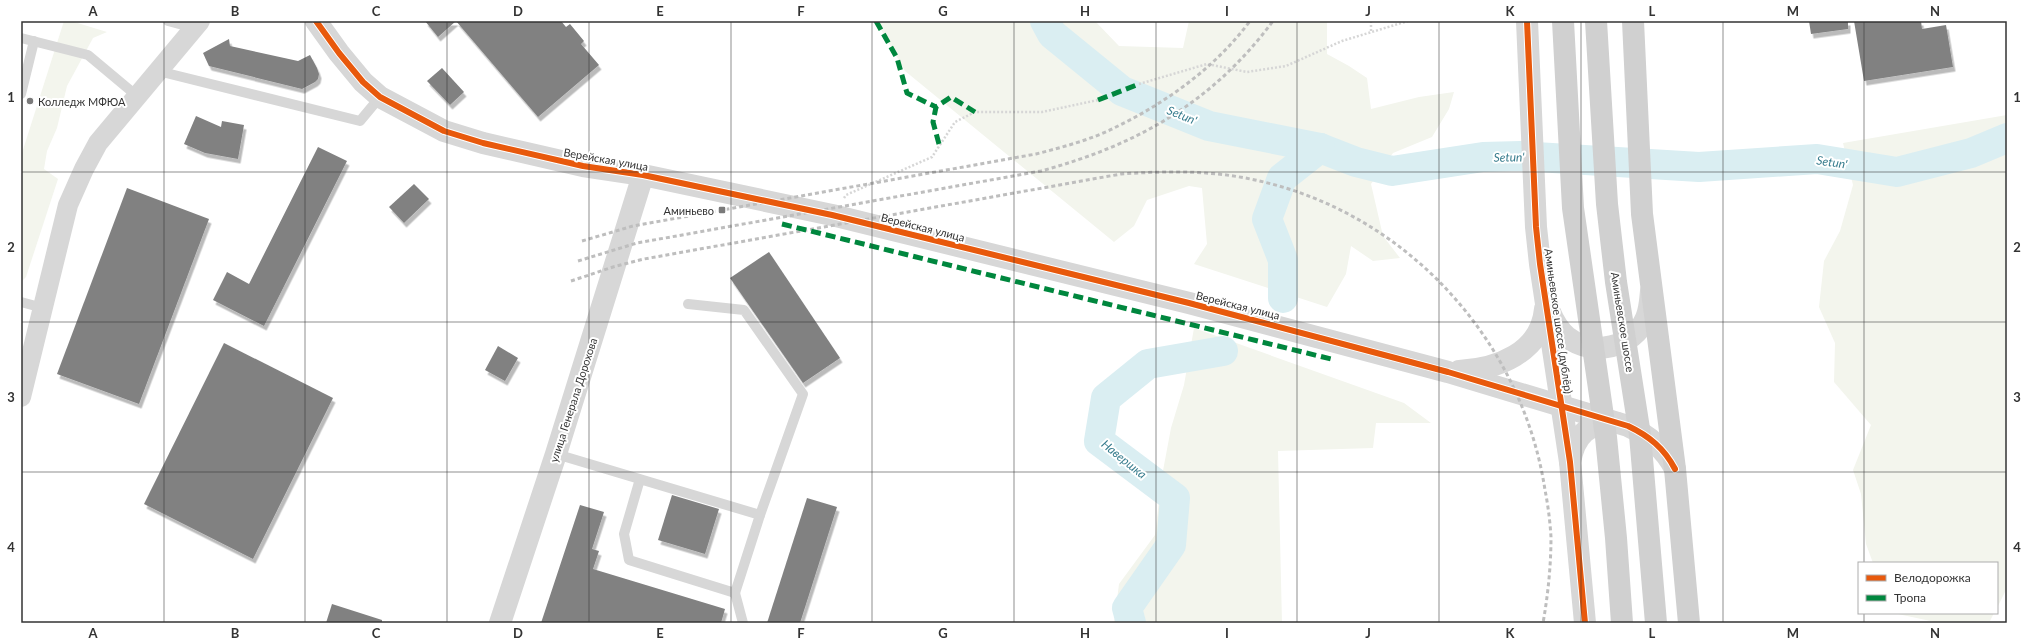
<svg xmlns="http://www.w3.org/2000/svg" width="2028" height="644" viewBox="0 0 2028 644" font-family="Lato,sans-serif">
  <defs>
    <filter id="shadow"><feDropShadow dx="2.5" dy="4.5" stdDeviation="0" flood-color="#0004"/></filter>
  </defs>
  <rect width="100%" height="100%" fill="#fff"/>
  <g fill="#f3f5ed">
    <path d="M64 21H71L107 32 93 38 67 86 57 128 47 151 44 169 58 179 26 277 21 282V156Z"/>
    <path d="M876 21H1095L1119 46 1183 48 1189 21H1327V54L1349 66 1367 78 1371 109 1419 97 1454 92 1449 109 1432 137 1393 153 1371 184 1383 236 1400 258 1373 261 1351 246 1346 274 1327 307 1194 264 1207 244 1202 188 1189 186 1147 200 1134 226 1114 242 905 71Z"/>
    <path d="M2007 115V588L1997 608V563H1873L1866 544 1861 494 1853 470 1871 425 1834 382 1835 343 1819 307 1824 261 1840 231 1853 185 1843 143Z"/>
    <path d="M1194 328 1404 403 1431 423H1376L1373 448 1278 451 1282 623H1114L1119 584 1155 535 1162 476 1171 428 1184 385Z"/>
    <path d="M1893 613H1994L1990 621 1940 623Z"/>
  </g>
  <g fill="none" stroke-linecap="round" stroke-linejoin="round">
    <g stroke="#daeef2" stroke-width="30">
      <path d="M1045 21 1052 34 1122 91 1209 126 1320 148 1356 162 1392 171 1483 157 1521 156 1699 167 1817 159 1897 172 1971 153 2007 138"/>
      <path d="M1283 298V260L1267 219 1282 178 1320 148"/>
      <path d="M1131 623 1127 608 1171 545 1175 498 1099 441 1106 398 1148 364 1223 351"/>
    </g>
  </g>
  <g fill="#818181" filter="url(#shadow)">
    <path d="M425 21H561L566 27 570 24 584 41 581 44 599 65 538 117 456 21 438 37Z"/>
    <path d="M1809 21H1848V29L1811 34Z"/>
    <path d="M1854 21H1921L1922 29 1946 25 1953 67 1864 81Z"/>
    <path d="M229 39 230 46 298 61 310 55 317 68 319 74 318 79 315 82 302 89 209 66 203 53Z"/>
    <path d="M442 68 464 92 450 105 427 81Z"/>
    <path d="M196 116 221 127 222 121 244 125 238 159 205 153 184 144Z"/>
    <path d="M318 147 347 161 264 326 213 300 227 272 249 284Z"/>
    <path d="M414 184 429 199 404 223 389 207Z"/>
    <path d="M127 188 209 219 139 404 57 374Z"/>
    <path d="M769 252 840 358 803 383 730 278Z"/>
    <path d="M224 343 333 398 253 559 144 504Z"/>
    <path d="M498 346 518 358 505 381 485 370Z"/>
    <path d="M672 495 719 509 705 554 658 540Z"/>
    <path d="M807 498 837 507 800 623H767Z"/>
    <path d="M580 505 604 512 592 549 599 551 593 569 725 609 721 623H541Z"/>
    <path d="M332 604 382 620V623H326Z"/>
  </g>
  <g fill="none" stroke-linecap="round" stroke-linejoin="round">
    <g stroke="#d6d6d6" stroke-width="2.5" stroke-dasharray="2 2" stroke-linecap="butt">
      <path d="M1371 21V32"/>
      <path d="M1139 84 1207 64 1247 72 1286 66 1342 41 1408 21"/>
      <path d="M844 198 846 195 932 157 955 122 975 112H1042L1098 100"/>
    </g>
    <g stroke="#d7d7d7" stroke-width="10">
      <path d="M168 21 194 28"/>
      <path d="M21 38 88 55 137 96"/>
      <path d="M158 71 360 121 380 97"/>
      <path d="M21 94 34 41"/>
      <path d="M21 302 43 308"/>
      <path d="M688 304 744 310 803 394 760 515"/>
      <path d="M556 454 760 515 735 593 629 560 624 534 640 479"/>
      <path d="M735 593 743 623"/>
    </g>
    <path stroke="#d7d7d7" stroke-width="20" d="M21 397 68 205 84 169 98 143 200 21"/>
    <g stroke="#d7d7d7" stroke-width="22">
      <path d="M316 21 339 53 363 82 380 97 444 131 483 143 583 166 643 175 832 215 1189 303 1448 372 1628 426C1649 436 1664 448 1675 469"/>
      <path d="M1527 21 1536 227 1540 264 1570 462 1585 623"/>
      <path d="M1550 312C1554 322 1559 330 1567 337 1593 357 1633 348 1646 318 1650 309 1650 300 1651 291"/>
      <path d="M1459 371C1497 369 1541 353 1545 309"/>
      <path d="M1570 462C1575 435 1588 422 1617 423"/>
      <path d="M500 623 556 454 643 175"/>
    </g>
    <g stroke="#d0d0d0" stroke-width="22">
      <path d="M1563 21 1573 208 1606 437 1616 538 1622 623"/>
      <path d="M1596 21 1607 204 1616 282 1640 435 1656 623"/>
      <path d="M1633 21 1642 214 1675 469 1689 623"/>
    </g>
    <g stroke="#bebebe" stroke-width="3" stroke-dasharray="4 3" stroke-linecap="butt">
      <path d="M582 241 633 226 1036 154C1063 147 1090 140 1114 128 1166 103 1216 67 1250 21"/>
      <path d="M578 261 637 243 1041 171C1137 145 1212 103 1273 21"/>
      <path d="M571 281 613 267 644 259 1121 174C1166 171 1210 170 1255 180 1405 212 1522 339 1545 490 1548 505 1550 521 1551 537 1551 565 1548 595 1543 623"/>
    </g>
    <g stroke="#00873e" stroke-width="5" stroke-dasharray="10 5" stroke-linecap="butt">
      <path d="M876 21 897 58 907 93 936 107"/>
      <path d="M1098 100 1139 84"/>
      <path d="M939 144 933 122 936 107 951 97 975 112"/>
      <path d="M782 224 1331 359"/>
    </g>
    <defs>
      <g id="cycleway">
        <path d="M316 21 339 53 363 82 380 97 444 131 483 143 583 166 643 175 832 215 1189 303 1448 372 1628 426C1649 436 1664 448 1675 469"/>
        <path d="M1527 21 1536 227 1540 264 1570 462 1585 623"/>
      </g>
    </defs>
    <use href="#cycleway" stroke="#fff" stroke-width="8"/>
    <use href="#cycleway" stroke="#e8590c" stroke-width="6"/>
  </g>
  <path fill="none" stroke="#333" stroke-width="1" stroke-opacity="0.55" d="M164 21V623M305 21V623M447 21V623M589 21V623M731 21V623M872 21V623M1014 21V623M1156 21V623M1297 21V623M1439 21V623M1581 21V623M1723 21V623M1864 21V563M21 172H2007M21 322H2007M21 472H2007M1864 613V623"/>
  <g fill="#7a7a7a" stroke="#fff" stroke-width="1.5">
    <circle cx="30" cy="101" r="4"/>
    <rect x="718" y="206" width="8" height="8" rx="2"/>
  </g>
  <g text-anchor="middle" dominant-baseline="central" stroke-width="4" stroke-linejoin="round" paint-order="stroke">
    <g font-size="11" fill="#333" stroke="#fff" text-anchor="start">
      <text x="38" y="101">Колледж МФЮА</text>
      <text x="714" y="210" text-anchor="end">Аминьево</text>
    </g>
    <g font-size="11" fill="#333" stroke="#fff">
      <text transform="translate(606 159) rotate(10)">Верейская улица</text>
      <text transform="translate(923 227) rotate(14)">Верейская улица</text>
      <text transform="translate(1238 305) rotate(14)">Верейская улица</text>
      <text transform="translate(1559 321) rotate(82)">Аминьевское шоссе (дублёр)</text>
      <text transform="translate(1623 322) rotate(81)">Аминьевское шоссе</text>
      <text transform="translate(573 400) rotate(-72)">улица Генерала Дорохова</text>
    </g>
    <g font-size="12" font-style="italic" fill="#377c8d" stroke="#fff">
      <text transform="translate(1182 115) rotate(22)">Setun'</text>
      <text transform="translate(1509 157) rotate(-1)">Setun'</text>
      <text transform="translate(1832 162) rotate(8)">Setun'</text>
      <text transform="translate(1124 459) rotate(39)">Навершка</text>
    </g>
  </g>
  <rect width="2028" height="644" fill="none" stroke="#ffffff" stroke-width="44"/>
  <rect x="1858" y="562" width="140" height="52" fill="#ffffff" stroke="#adadad"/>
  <rect x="1866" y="575" width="20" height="6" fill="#e8590c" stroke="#adadad"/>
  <text x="1894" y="582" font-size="12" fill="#333333">Велодорожка</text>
  <rect x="1866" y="595" width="20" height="6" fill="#00873e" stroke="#adadad"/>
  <text x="1894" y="602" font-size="12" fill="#333333">Тропа</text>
  <rect x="22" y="22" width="1984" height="600" fill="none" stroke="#333" stroke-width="1.5"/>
  <g font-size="13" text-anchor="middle" font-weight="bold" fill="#333">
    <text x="93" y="16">A</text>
    <text x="235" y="16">B</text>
    <text x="376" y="16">C</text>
    <text x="518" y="16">D</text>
    <text x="660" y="16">E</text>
    <text x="801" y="16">F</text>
    <text x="943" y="16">G</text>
    <text x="1085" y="16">H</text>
    <text x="1227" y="16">I</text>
    <text x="1368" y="16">J</text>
    <text x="1510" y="16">K</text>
    <text x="1652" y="16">L</text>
    <text x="1793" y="16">M</text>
    <text x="1935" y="16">N</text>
    <text x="11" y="102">1</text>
    <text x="2017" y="102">1</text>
    <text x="11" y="252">2</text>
    <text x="2017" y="252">2</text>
    <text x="11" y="402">3</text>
    <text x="2017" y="402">3</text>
    <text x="11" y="552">4</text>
    <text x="2017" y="552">4</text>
    <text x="93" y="638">A</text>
    <text x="235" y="638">B</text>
    <text x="376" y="638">C</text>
    <text x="518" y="638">D</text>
    <text x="660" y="638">E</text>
    <text x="801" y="638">F</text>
    <text x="943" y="638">G</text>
    <text x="1085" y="638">H</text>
    <text x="1227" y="638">I</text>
    <text x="1368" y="638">J</text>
    <text x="1510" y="638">K</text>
    <text x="1652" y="638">L</text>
    <text x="1793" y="638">M</text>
    <text x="1935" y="638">N</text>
  </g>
</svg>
